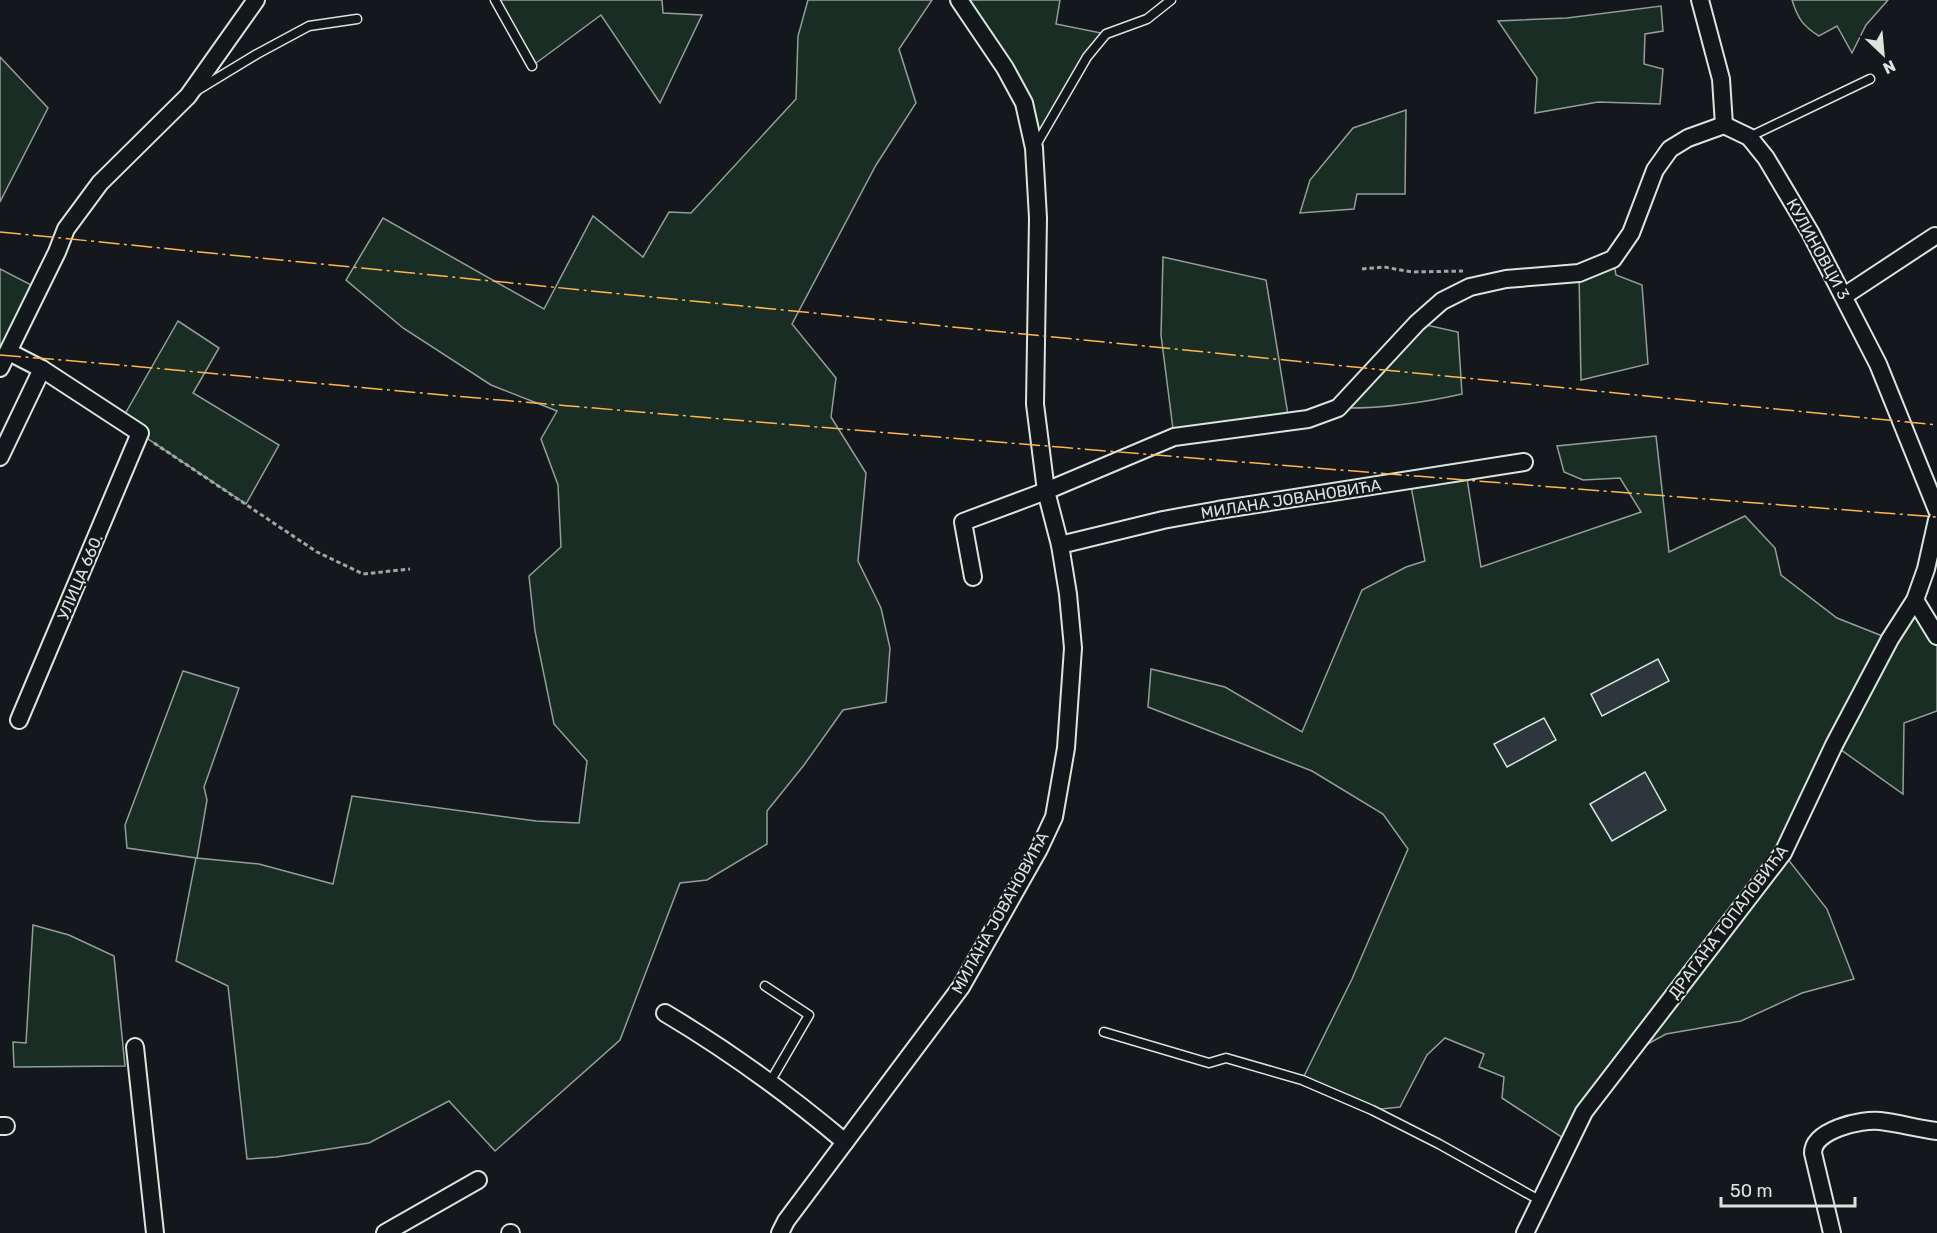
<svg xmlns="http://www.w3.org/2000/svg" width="1937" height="1233" viewBox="0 0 1937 1233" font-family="Rubik,sans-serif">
  <rect width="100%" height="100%" fill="#14181c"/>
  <g fill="#1a2d24" stroke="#939e99" stroke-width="1.5">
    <path d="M495 0H662L663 13 702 15 660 103 601 15 532 66Z"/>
    <path d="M808 0H932L899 49 916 103 876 165 792 324 836 378 831 417 866 473 858 561 881 608 890 648 886 702 843 710 804 765 767 811V844L707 880 680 883 620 1040 495 1151 449 1101 369 1143 276 1157 247 1159 228 986 176 961 196 858 127 848 125 825 183 671 239 688 204 787 207 800 197 858 259 864 333 884 352 796 536 821 579 823 587 761 554 724 535 631 529 576 561 547 558 485 541 439 557 411 491 385 403 328 346 280 383 218 544 309 593 216 643 257 669 212 691 213 796 99 798 36Z"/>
    <path d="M959 0H1060L1056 24 1106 34 1040 138 1024 103Z"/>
    <path d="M1792 0H1888L1866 25 1852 53 1837 26 1819 36C1803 26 1798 19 1792 0Z"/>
    <path d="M1661 6 1663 31 1645 34 1644 64 1663 69 1660 104 1598 102 1535 113 1537 78 1498 21 1567 18Z"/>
    <path d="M0 57 48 108 0 202Z"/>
    <path d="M1406 110 1405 194H1357L1354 209 1300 213 1310 180 1353 128Z"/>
    <path d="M1163 257 1266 280 1289 421 1174 437 1161 335Z"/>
    <path d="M1613 259 1616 275 1642 285 1648 364 1581 380 1579 273Z"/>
    <path d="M0 269 39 289 0 368Z"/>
    <path d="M178 321 219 348 193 393 279 445 246 504 121 421Z"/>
    <path d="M1417 323 1458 332 1462 394C1422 403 1379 409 1338 408Z"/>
    <path d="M1656 436 1669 552 1745 516 1775 548 1781 575 1837 618 1890 639 1915 600 1937 636V711L1904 723 1903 794 1834 745 1783 853 1827 909 1854 979 1802 993 1741 1021 1666 1034 1629 1054 1569 1142 1502 1098 1504 1077 1479 1067 1484 1054 1445 1038 1427 1055 1400 1107 1372 1110 1302 1080 1352 979 1408 849 1383 814 1312 771 1148 707 1151 669 1225 687 1302 732 1362 590 1406 567 1425 561 1410 481 1466 472 1481 567 1641 512 1620 478 1583 480 1564 472 1557 446Z"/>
    <path d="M33 925 69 935 114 956 125 1066 14 1067 13 1042 26 1043Z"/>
  </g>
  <g fill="#2c363c" stroke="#d8e6dc" stroke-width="1.5">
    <path d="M1658 659 1669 681 1602 716 1591 694Z"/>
    <path d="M1544 718 1556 740 1507 767 1494 744Z"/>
    <path d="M1645 772 1666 810 1612 841 1590 804Z"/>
  </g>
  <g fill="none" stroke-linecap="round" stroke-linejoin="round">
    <defs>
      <g id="lane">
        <path d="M495 0 532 66"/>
        <path d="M196 91 257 54 309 26 357 19"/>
        <path d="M1749 137 1870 79"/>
        <path d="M1036 145 1087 57 1106 34 1147 19 1171 0"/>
        <path d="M765 986 809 1015 770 1082"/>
        <path d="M1104 1032 1209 1063 1226 1058 1302 1080 1372 1110 1439 1144 1541 1201"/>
      </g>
      <g id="street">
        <path d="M1700 0 1721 79 1724 125"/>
        <path d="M1724 125 1749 137 1766 158 1810 232 1878 364 1937 510"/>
        <path d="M1844 296 1935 236"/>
        <path d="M9 352 42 369 140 433 19 720"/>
        <path d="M0 368 57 252 66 229 100 183 188 96 256 0"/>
        <path d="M0 457 42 369"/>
        <path d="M1060 545 1163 520 1218 510 1524 462"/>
        <path d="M973 577 963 522 1046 491 1174 437 1308 419 1338 408 1417 323 1442 301 1470 287 1506 279 1579 273 1613 259 1631 233 1655 170 1670 149 1688 138 1724 125"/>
        <path d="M1915 600 1937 636"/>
        <path d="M665 1013C729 1051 788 1094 845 1142"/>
        <path d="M135 1047 155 1233"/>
        <path d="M0 1126H6"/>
        <path d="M385 1233 478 1180"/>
        <path d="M510 1233H511"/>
        <path d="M780 1233 786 1221 961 987 1039 849 1054 817 1066 748 1073 648 1068 594 1060 545 1046 491 1035 404 1038 218 1034 148 1024 103 1005 68 959 0"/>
        <path d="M1525 1233 1584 1112 1783 853 1834 745 1890 639 1915 600 1926 569 1937 520"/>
        <path d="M1832 1233 1813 1153C1813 1130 1861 1119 1880 1121 1899 1123 1918 1129 1937 1131"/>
      </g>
    </defs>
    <use href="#lane" stroke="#d8e6dc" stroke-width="11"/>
    <use href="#street" stroke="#d8e6dc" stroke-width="20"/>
    <g stroke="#9da8a2" stroke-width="3" stroke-dasharray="4.5 3" stroke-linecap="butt">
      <path d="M1362 269 1384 267 1412 272 1463 271"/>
      <path d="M154 443 317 552 363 574 410 569"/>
    </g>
    <use href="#lane" stroke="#14181c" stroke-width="8"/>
    <use href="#street" stroke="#14181c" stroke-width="16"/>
    <g stroke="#ffb74d" stroke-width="1.5" stroke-dasharray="21 4.5 3 4.5" stroke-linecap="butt">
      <path d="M0 232 1937 425"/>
      <path d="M0 355C179 369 357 388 535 403 1002 443 1469 481 1937 517"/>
    </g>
  </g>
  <g text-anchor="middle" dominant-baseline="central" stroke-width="4.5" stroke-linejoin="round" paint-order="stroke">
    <g font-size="16" fill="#d8e6dc" stroke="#14181c">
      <text transform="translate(1818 249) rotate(61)">КУЛИНОВЦИ 3</text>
      <text transform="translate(1291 499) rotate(-9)">МИЛАНА ЈОВАНОВИЋА</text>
      <text transform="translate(80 577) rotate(-67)">УЛИЦА 660.</text>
      <text transform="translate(1000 913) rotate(-61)">МИЛАНА ЈОВАНОВИЋА</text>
      <text transform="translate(1728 922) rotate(-53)">ДРАГАНА ТОПАЛОВИЋА</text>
    </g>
  </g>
  <g transform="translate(1883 54) rotate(154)" stroke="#14181c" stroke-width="4.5" paint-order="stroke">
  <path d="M0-4.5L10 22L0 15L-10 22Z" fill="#d8e6dc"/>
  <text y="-9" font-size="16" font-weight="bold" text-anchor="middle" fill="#d8e6dc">N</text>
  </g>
  <path d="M1721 1197v9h134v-9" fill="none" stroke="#d8e6dc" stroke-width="3"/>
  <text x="1730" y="1197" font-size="18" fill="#d8e6dc" stroke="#14181c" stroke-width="4.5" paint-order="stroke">50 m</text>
</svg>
